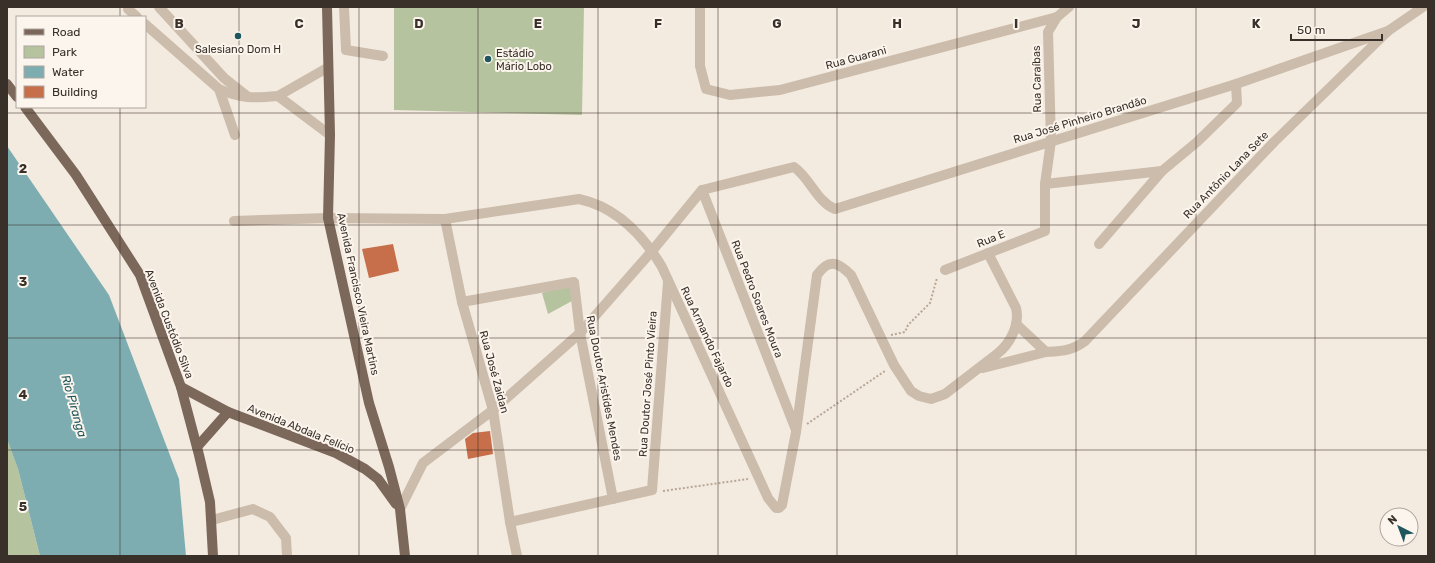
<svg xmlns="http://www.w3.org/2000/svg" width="1435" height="563" viewBox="0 0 1435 563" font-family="Rubik,sans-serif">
  <rect width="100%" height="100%" fill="#f4ebe0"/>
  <g fill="#b5c39f">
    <path d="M394 7H584L582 115 394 110Z"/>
    <path d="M570 285 572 301 548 314 542 293Z"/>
    <path d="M7 439 18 469 40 556H7Z"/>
  </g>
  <path fill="#7eadb1" d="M7 146 109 295 179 479 186 556H40L18 469 7 439Z"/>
  <g fill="#c76f4a">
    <path d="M393 244 399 271 369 278 362 249Z"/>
    <path d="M490 431 493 454 468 459 465 439 473 433Z"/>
  </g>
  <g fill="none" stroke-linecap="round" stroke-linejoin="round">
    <g stroke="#b8a695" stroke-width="2" stroke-dasharray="2 2" stroke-linecap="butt">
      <path d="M891 335 905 332 908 325 930 303 937 278"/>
      <path d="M807 424 885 371"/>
      <path d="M663 491 748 479"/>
    </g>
    <g stroke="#ccbcab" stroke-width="10">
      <path d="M159 7 224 78 248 97"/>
      <path d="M344 7 346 50 383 56"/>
      <path d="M700 7V66L706 89 730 95 780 90 1057 17"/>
      <path d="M128 9 137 17"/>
      <path d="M145 24 219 89C241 99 255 98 278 96"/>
      <path d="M327 68 278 96 330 135"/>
      <path d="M219 89 235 135"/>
      <path d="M1045 184 1162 171"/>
      <path d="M702 190 794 167C810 178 817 202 835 209L1236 84 1388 31"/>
      <path d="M445 219 462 302 493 410 510 522 517 556"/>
      <path d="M234 221 328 218 445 219 579 199C616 207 643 235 662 267L768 498 776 508H779L782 505 796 432 817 275C829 258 838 262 851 275L894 365 911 391 919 396 931 399 945 394 997 354C1010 344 1020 325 1016 308L988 253"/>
      <path d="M1099 244 1162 171 1197 142 1237 103 1236 84"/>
      <path d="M945 270 1045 231V184L1051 141 1048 32 1057 17 1069 7"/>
      <path d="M462 302 574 282 580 333 613 499"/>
      <path d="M1046 352C1061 351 1072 351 1085 341L1274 142 1388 31 1423 7"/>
      <path d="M983 368 1046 352 1016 324"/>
      <path d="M400 509 423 463 493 410 580 333 652 251 702 190 796 430"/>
      <path d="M212 520 253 509 270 517 286 538 287 556"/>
      <path d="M510 522 652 490 668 282"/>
    </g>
    <g stroke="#7c685b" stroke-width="10">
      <path d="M327 7 330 135 328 218 369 403 389 467 400 509 405 556"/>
      <path d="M7 84 17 97"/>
      <path d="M25 107 76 175 140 275 181 387 199 455 210 502 213 556"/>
      <path d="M181 387 228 412 336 453 365 469 378 479 396 504"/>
      <path d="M197 447 228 412"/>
    </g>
  </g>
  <path fill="none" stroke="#3a302a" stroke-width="1" stroke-opacity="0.55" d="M120 7V17M239 7V556M359 7V556M478 7V556M598 7V556M718 7V556M837 7V556M957 7V556M1076 7V556M1196 7V556M1315 7V556M120 107V556M7 113H1428M7 225H1428M7 338H1428M7 450H1428"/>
  <g fill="#1f565d" stroke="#fbf5ed" stroke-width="1.5">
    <circle cx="238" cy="36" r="4"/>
    <circle cx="488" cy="59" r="4"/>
  </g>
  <g text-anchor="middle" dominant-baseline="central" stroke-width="4" stroke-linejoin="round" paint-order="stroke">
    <g font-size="11" fill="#3a302a" stroke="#fbf5ed">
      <text x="238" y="49">Salesiano Dom H</text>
      <text x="496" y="53" text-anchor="start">Estádio<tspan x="496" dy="13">Mário Lobo</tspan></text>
    </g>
    <g font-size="11" fill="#3a302a" stroke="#fbf5ed">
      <text transform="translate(856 58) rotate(-15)">Rua Guarani</text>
      <text transform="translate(1037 79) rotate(-91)">Rua Caraíbas</text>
      <text transform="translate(1080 120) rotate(-17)">Rua José Pinheiro Brandão</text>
      <text transform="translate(1226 175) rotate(-46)">Rua Antônio Lana Sete</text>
      <text transform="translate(991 239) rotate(-22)">Rua E</text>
      <text transform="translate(358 294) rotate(78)">Avenida Francisco Vieira Martins</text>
      <text transform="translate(757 299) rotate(69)">Rua Pedro Soares Moura</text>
      <text transform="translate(169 324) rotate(69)">Avenida Custódio Silva</text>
      <text transform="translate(707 337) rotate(65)">Rua Armando Fajardo</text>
      <text transform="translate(494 372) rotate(75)">Rua José Zaidan</text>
      <text transform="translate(648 384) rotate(-86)">Rua Doutor José Pinto Vieira</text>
      <text transform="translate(604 388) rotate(79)">Rua Doutor Aristídes Mendes</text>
      <text transform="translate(301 429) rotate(22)">Avenida Abdala Felício</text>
    </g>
    <g font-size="12" font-style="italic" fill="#1f565d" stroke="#fbf5ed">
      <text transform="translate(74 406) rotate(74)">Rio Piranga</text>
    </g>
  </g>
  <g font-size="13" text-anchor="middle" font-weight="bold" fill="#3a302a" stroke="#fbf5ed" stroke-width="4" stroke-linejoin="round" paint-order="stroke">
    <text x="179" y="28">B</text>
    <text x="299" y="28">C</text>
    <text x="419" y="28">D</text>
    <text x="538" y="28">E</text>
    <text x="658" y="28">F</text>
    <text x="777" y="28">G</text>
    <text x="897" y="28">H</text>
    <text x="1016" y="28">I</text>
    <text x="1136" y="28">J</text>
    <text x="1256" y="28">K</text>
    <text x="23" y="173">2</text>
    <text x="23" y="286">3</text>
    <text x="23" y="399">4</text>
    <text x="23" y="511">5</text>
  </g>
  <rect width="1435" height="563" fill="none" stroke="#3a302a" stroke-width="16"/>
  <rect x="16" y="16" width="130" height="92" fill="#fbf5ed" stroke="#aea69f"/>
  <rect x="24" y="29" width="20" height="6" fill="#7c685b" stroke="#aea69f"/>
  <text x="52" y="36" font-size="12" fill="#3a302a">Road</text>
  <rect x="24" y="46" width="20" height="12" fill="#b5c39f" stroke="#aea69f"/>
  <text x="52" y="56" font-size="12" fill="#3a302a">Park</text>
  <rect x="24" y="66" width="20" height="12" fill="#7eadb1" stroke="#aea69f"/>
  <text x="52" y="76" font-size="12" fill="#3a302a">Water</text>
  <rect x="24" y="86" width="20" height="12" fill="#c76f4a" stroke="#aea69f"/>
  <text x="52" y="96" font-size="12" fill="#3a302a">Building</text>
  <g transform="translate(1399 527) rotate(318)"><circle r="19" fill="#fbf5ed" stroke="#aea69f"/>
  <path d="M0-3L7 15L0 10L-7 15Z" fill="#1f565d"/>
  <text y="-6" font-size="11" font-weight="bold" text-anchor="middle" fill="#3a302a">N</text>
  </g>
  <path d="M1291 34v6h91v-6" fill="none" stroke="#3a302a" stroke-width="2"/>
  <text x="1297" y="34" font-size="12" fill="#3a302a" stroke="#fbf5ed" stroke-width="3" paint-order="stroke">50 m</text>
</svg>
